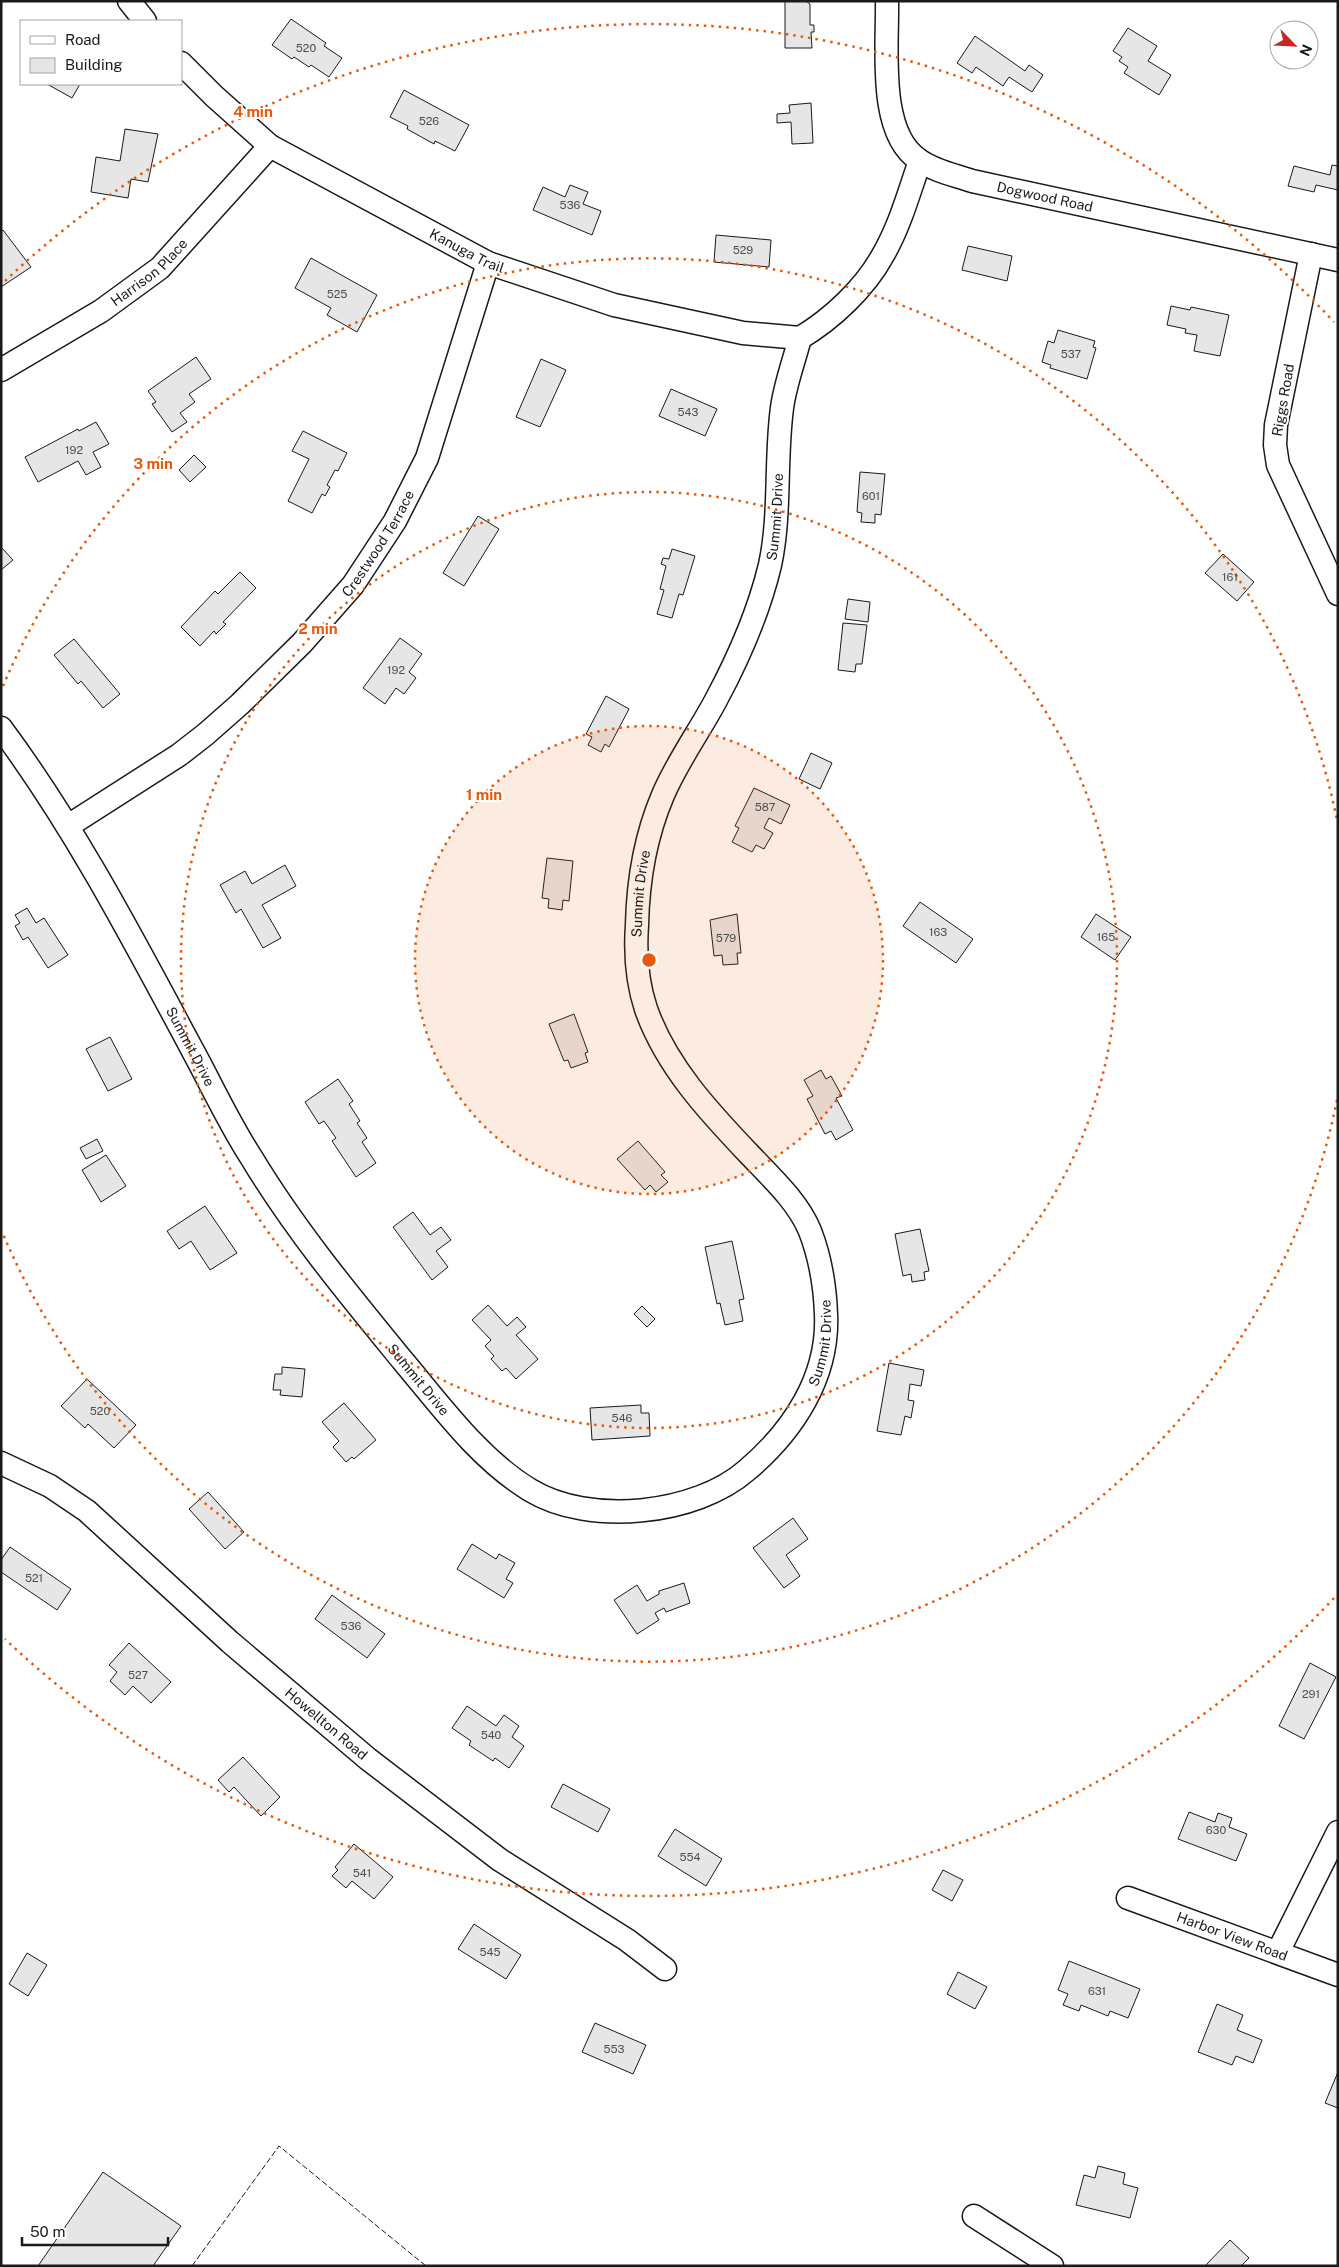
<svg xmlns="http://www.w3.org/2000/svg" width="1339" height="2267" viewBox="0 0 1339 2267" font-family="'Public Sans',sans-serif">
  <rect width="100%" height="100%" fill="#fff"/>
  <g fill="#e6e6e6" stroke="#1a1a1a">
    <path d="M785 1H806L810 4V25H814V32H811L812 48H785Z"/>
    <path d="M291 19 326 43 324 46 342 58 329 77 311 65 309 67 294 57 292 59 272 45Z"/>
    <path d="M1128 28 1157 46 1148 61 1171 75 1159 95 1124 73 1128 67 1119 61 1122 57 1113 51Z"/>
    <path d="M975 36 1025 71 1029 65 1043 75 1032 92 1009 77 1003 86 976 67 972 73 957 63Z"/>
    <path d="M47 84H80L72 98Z"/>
    <path d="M404 90 469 125 455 151 435 141 434 144 407 129 408 126 390 117Z"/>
    <path d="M811 103 813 143 792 144 791 122 777 123V114L790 113 789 105Z"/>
    <path d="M125 129 158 134 148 182 131 179 128 198 91 192 96 157 120 161Z"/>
    <path d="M1332 165 1338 166V190L1316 185 1314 192 1288 186 1294 166 1330 175Z"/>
    <path d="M570 185 588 192 583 204 601 211 592 235 533 210 543 187 565 197Z"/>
    <path d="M3 230 31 267 1 287V231Z"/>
    <path d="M716 235 771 240 769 267 714 262Z"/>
    <path d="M968 246 1012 256 1007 281 962 270Z"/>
    <path d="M311 258 377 295 357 332 327 315 331 308 295 288Z"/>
    <path d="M1171 306 1190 310 1191 307 1229 315 1220 356 1194 351 1197 335 1185 333 1186 329 1167 325Z"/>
    <path d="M1058 330 1095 341 1093 347 1096 348 1087 379 1050 368 1051 365 1042 362 1048 341 1054 343Z"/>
    <path d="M196 357 211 379 189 394 195 402 180 413 187 422 172 432 152 404 156 402 148 391Z"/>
    <path d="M541 359 566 370 540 427 516 417Z"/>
    <path d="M671 389 717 409 705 436 659 416Z"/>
    <path d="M96 422 109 444 93 452 101 467 86 475 78 461 38 482 25 457 78 429 79 431Z"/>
    <path d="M303 431 347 453 338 471 335 470 327 485 330 487 325 496 322 494 312 513 288 501 309 459 292 451Z"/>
    <path d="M194 455 206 467 190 482 179 470Z"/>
    <path d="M860 472 885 474 881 515 875 514V523L861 522 862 513 857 512Z"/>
    <path d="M478 516 499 529 464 586 443 573Z"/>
    <path d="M1 547 13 560 1 570Z"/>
    <path d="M672 549 695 556 683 595 679 594 672 618 657 614 664 590 660 589 666 566 661 564 663 558 669 559Z"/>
    <path d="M1223 554 1254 582 1237 601 1205 573Z"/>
    <path d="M240 572 256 588 223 622 226 624 216 634 214 631 200 646 181 627 215 591 218 594Z"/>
    <path d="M848 599 870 602 868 622 845 619Z"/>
    <path d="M843 623 867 625 862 664H856L855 672 838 670Z"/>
    <path d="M400 638 422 654 409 672 416 678 404 694 396 688 385 704 363 688Z"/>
    <path d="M74 639 120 694 103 708 81 681 78 684 54 655Z"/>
    <path d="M606 696 629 709 609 747 605 744 601 752 588 745 592 737 586 734Z"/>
    <path d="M811 753 832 763 820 789 799 779Z"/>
    <path d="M754 788 790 805 781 824 769 818 764 828 773 833 764 849 756 845 752 852 732 842 739 828 735 826Z"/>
    <path d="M547 858 573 861 569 901 563 900 562 910 548 908 549 899 542 898Z"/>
    <path d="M285 865 296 886 262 905 281 938 263 948 241 909 236 913 220 885 245 871 252 884Z"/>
    <path d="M920 902 973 939 956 963 903 926Z"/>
    <path d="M27 908 36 923 44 918 68 955 48 968 28 937 23 940 15 926 20 923 15 915Z"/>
    <path d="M737 914 741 953H737L738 964 723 965 722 955 714 956 710 920Z"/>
    <path d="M1096 914 1131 937 1115 960 1081 937Z"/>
    <path d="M574 1014 588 1052 585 1053 588 1062 571 1068 568 1060 564 1061 549 1024Z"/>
    <path d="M110 1037 132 1079 108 1091 86 1049Z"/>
    <path d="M821 1070 826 1079 831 1076 842 1096 836 1098 853 1130 836 1140 831 1131 825 1134 807 1099 813 1096 804 1080Z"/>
    <path d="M338 1079 353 1101 349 1104 360 1121 357 1123 367 1138 362 1142 376 1163 356 1177 332 1141 336 1138 324 1121 319 1124 305 1102Z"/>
    <path d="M97 1139 103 1151 86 1159 80 1148Z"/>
    <path d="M638 1141 665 1172 661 1175 668 1182 656 1192 650 1185 645 1190 617 1159Z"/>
    <path d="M106 1155 126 1186 101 1202 82 1170Z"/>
    <path d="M205 1206 237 1253 210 1270 191 1241 179 1249 167 1231Z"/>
    <path d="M413 1212 430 1235 441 1227 451 1240 436 1251 448 1267 432 1280 393 1227Z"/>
    <path d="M920 1229 929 1271 924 1272 925 1280 912 1282 911 1274 903 1276 895 1234Z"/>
    <path d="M732 1241 744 1299 739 1300 743 1321 725 1325 720 1303 717 1304 705 1247Z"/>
    <path d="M488 1305 507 1326 517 1317 526 1327 516 1335 538 1359 516 1379 506 1368 502 1371 491 1359 494 1356 485 1346 491 1340 472 1320Z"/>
    <path d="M642 1306 655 1319 647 1327 634 1314Z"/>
    <path d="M889 1363 924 1370 921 1386 910 1384 908 1400 914 1401 911 1418 905 1416 901 1435 877 1431Z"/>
    <path d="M282 1367 305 1369 302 1397 280 1395 281 1390H273L275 1374H282Z"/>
    <path d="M87 1379 136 1425 114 1448 88 1424 85 1428 61 1406Z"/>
    <path d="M344 1403 376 1440 354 1459 352 1457 346 1462 333 1447 339 1441 322 1422Z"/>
    <path d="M641 1405V1413H649L650 1436 592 1440 590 1408Z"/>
    <path d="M208 1492 244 1532 225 1549 189 1509Z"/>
    <path d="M793 1518 808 1539 786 1555 800 1576 784 1588 753 1548Z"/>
    <path d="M472 1544 496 1559 499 1554 515 1563 506 1579 513 1583 504 1598 457 1569Z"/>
    <path d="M10 1547 71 1589 57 1610 1 1572V1560Z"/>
    <path d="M684 1583 690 1603 666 1612 664 1608 655 1613 659 1620 637 1634 614 1600 637 1585 647 1601 659 1594V1591Z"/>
    <path d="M332 1595 385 1634 367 1658 315 1619Z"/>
    <path d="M129 1643 171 1682 151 1703 133 1686 125 1695 110 1681 117 1672 109 1665Z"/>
    <path d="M1310 1663 1336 1677 1304 1739 1279 1726Z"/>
    <path d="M467 1706 496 1726 504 1715 519 1726 512 1737 524 1746 509 1768 495 1758 493 1761 469 1745 471 1741 452 1728Z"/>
    <path d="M243 1757 280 1797 261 1816 234 1787 229 1792 218 1780Z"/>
    <path d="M563 1784 610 1809 598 1832 551 1807Z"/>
    <path d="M1189 1812 1215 1822 1218 1813 1232 1818 1229 1827 1247 1834 1236 1861 1178 1839Z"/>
    <path d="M675 1829 722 1859 706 1886 658 1856Z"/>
    <path d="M354 1844 393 1877 374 1899 352 1881 346 1888 332 1876 338 1870 335 1867Z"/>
    <path d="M943 1870 963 1880 952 1901 932 1890Z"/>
    <path d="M474 1924 521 1955 506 1979 458 1949Z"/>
    <path d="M27 1953 47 1965 28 1996 9 1984Z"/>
    <path d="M1069 1961 1140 1989 1128 2018 1110 2011 1108 2016 1081 2005 1079 2011 1063 2005 1068 1994 1058 1990Z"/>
    <path d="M958 1972 987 1987 975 2009 947 1994Z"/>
    <path d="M1217 2004 1243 2015 1237 2030 1262 2040 1253 2063 1236 2056 1232 2065 1198 2052Z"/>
    <path d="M595 2023 646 2045 633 2074 582 2052Z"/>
    <path d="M1338 2072V2108L1325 2103Z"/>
    <path d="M1098 2166 1125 2173 1123 2184 1138 2188 1130 2218 1076 2205 1084 2175 1095 2178Z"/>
    <path d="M103 2172 181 2226 153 2266H38Z"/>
    <path d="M1230 2240 1249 2258 1241 2266H1205Z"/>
  </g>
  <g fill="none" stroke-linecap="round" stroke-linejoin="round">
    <defs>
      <g id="minor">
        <path d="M129 1 145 21"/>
        <path id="s1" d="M887 1C888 46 877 133 919 160 934 171 955 175 972 181L1338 260"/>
        <path id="s2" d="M181 63 214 96 270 146 488 263 614 305 743 333 800 338"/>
        <path d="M1311 254 1276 425 1275 445 1278 465 1338 594"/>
        <path id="s3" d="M1 370 101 311 160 268 270 146"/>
        <path id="s4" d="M1 728C76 829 134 941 193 1051 212 1086 229 1123 251 1157 295 1230 349 1295 403 1361 441 1406 479 1459 530 1490 589 1526 696 1515 747 1470 793 1431 829 1377 826 1314 825 1287 820 1257 810 1231 798 1202 772 1178 750 1155 709 1112 666 1066 646 1009 637 982 635 953 637 925 638 880 645 837 663 795 677 762 699 732 716 700 738 659 759 611 770 565 781 514 775 460 782 408 785 385 794 361 800 338 832 319 865 288 883 255 900 226 909 192 920 161"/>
        <path id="s5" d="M68 826 179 755 206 734 240 704 302 643 353 585 395 521 427 458 488 263"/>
        <path id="s6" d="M1 1463 50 1486 87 1511 230 1642 368 1759 500 1860 627 1940 665 1969"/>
        <path id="s7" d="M1128 1898 1338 1975"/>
        <path d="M1278 1952 1338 1832"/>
        <path d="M974 2216 1052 2266"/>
      </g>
    </defs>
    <use href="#minor" stroke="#1a1a1a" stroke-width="25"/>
    <use href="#minor" stroke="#fff" stroke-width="22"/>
    <path stroke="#1a1a1a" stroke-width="1" stroke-dasharray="6 2.5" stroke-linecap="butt" d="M192 2266 279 2146 426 2266"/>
  </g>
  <circle cx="649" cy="960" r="234" fill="#e8590c" fill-opacity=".12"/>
  <g fill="none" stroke="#e8590c" stroke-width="2.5" stroke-dasharray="2.5 5">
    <circle cx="649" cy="960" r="234"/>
    <circle cx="649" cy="960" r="468"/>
    <path d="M1337 1100A702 702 0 0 1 3 1234M3 686A702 702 0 0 1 1337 820"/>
    <path d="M1334 1598A936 936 0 0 1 5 1639M5 281A936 936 0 0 1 1334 322"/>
  </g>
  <g text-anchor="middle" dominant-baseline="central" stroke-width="4" stroke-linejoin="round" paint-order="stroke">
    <g font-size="11" fill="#4d4d4d">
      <text x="306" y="48">520</text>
      <text x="429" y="121">526</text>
      <text x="570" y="205">536</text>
      <text x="743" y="250">529</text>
      <text x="337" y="294">525</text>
      <text x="1071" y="354">537</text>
      <text x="688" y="412">543</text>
      <text x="74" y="450">192</text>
      <text x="871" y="496">601</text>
      <text x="1230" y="577">161</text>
      <text x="396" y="670">192</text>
      <text x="765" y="807">587</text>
      <text x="938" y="932">163</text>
      <text x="1106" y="937">165</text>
      <text x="726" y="938">579</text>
      <text x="100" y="1411">520</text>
      <text x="622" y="1418">546</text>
      <text x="34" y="1578">521</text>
      <text x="351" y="1626">536</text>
      <text x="138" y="1675">527</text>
      <text x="1311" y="1694">291</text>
      <text x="491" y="1735">540</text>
      <text x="1216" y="1830">630</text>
      <text x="690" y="1857">554</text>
      <text x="362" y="1873">541</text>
      <text x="490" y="1952">545</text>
      <text x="1097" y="1991">631</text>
      <text x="614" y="2049">553</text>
    </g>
    <g font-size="14" fill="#1a1a1a" stroke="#fff">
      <text stroke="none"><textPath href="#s1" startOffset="300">Dogwood Road</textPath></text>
      <text stroke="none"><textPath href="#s2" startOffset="345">Kanuga Trail</textPath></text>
      <text stroke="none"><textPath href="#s3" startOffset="178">Harrison Place</textPath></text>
      <text transform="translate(1283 400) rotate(-80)">Riggs Road</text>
      <text stroke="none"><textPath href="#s4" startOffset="2229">Summit Drive</textPath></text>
      <text stroke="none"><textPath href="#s5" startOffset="424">Crestwood Terrace</textPath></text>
      <text stroke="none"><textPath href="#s4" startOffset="1824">Summit Drive</textPath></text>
      <text stroke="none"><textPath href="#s4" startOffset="371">Summit Drive</textPath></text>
      <text stroke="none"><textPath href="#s4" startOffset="1315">Summit Drive</textPath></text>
      <text stroke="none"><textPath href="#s4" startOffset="776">Summit Drive</textPath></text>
      <text stroke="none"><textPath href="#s6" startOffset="419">Howellton Road</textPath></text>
      <text stroke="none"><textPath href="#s7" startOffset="111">Harbor View Road</textPath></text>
    </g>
  </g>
  <circle cx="649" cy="960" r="8" fill="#e8590c" stroke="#fff" stroke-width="2.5"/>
  <g font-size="15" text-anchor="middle" font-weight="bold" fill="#e8590c" stroke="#fff" stroke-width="4" stroke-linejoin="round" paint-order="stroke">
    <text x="253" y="117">4 min</text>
    <text x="153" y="469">3 min</text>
    <text x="318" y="634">2 min</text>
    <text x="484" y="800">1 min</text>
  </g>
  <rect width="1339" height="2267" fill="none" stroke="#1a1a1a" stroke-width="5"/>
  <rect x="20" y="20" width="162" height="65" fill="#ffffff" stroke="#a3a3a3"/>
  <rect x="30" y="36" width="25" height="8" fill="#ffffff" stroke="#a3a3a3"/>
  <text x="65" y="45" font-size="15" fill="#1a1a1a">Road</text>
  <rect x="30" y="58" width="25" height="15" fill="#e6e6e6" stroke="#a3a3a3"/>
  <text x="65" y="70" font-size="15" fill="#1a1a1a">Building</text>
  <g transform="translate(1294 45) rotate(114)"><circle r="24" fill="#ffffff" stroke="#a3a3a3"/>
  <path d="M0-4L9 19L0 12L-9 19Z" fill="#c62828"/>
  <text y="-8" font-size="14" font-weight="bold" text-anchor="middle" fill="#1a1a1a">N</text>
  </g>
  <path d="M22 2237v8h146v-8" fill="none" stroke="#1a1a1a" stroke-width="2.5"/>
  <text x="30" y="2237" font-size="15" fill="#1a1a1a" stroke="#ffffff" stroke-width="4" paint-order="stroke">50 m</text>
</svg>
